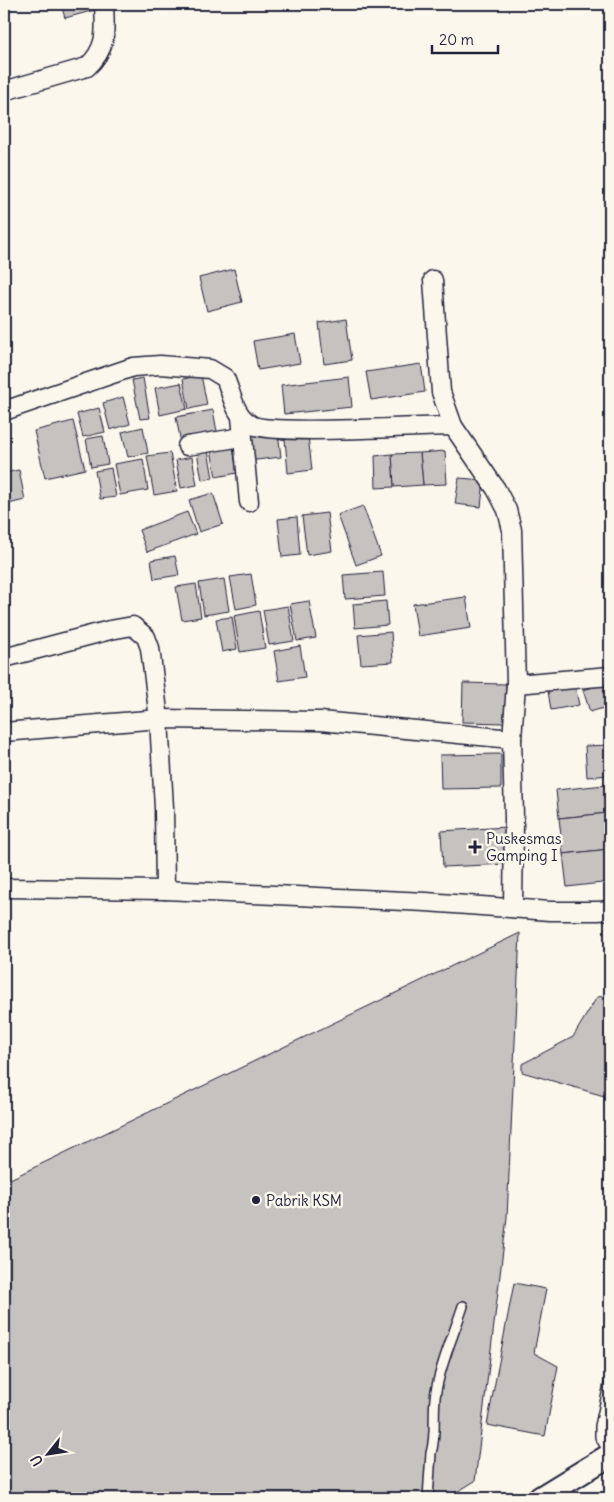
<svg xmlns="http://www.w3.org/2000/svg" width="614" height="1502" viewBox="0 0 614 1502" font-family="Delius,sans-serif">
  <rect width="100%" height="100%" fill="#fbf7ec"/>
  <filter id="ink" filterUnits="userSpaceOnUse"><feTurbulence type="fractalNoise" baseFrequency=".02" numOctaves="2"/><feDisplacementMap in="SourceGraphic" scale="10" xChannelSelector="R" yChannelSelector="G"/><feConvolveMatrix kernelMatrix="1 2 1 2 8 2 1 2 1" color-interpolation-filters="sRGB"/></filter>
  <g filter="url(#ink)">
    <g fill="#c6c2c0" stroke="#22223b">
      <path d="M61 4H93L95 10 65 18Z"/>
      <path d="M234 269 242 302 207 311 199 278Z"/>
      <path d="M346 319 352 360 324 364 319 323Z"/>
      <path d="M295 334 300 363 258 370 253 341Z"/>
      <path d="M421 364 425 392 371 400 366 372Z"/>
      <path d="M201 375 207 405 189 409 183 379Z"/>
      <path d="M349 377 352 407 284 414 281 385Z"/>
      <path d="M143 378 150 418 140 419 132 380Z"/>
      <path d="M181 383 187 409 160 415 155 388Z"/>
      <path d="M123 397 130 424 110 430 103 403Z"/>
      <path d="M99 408 105 432 83 437 77 414Z"/>
      <path d="M213 410 218 437 181 443 176 417Z"/>
      <path d="M73 421 85 469 45 478 34 431Z"/>
      <path d="M143 427 148 453 128 457 122 432Z"/>
      <path d="M278 432 281 457 248 461 245 436Z"/>
      <path d="M103 436 108 464 91 467 86 439Z"/>
      <path d="M308 436 312 470 288 473 285 439Z"/>
      <path d="M232 441 237 473 216 477 210 444Z"/>
      <path d="M207 445 213 478 202 480 196 447Z"/>
      <path d="M445 451 447 484 423 485 420 453Z"/>
      <path d="M170 453 177 491 154 495 147 456Z"/>
      <path d="M420 453 423 485 394 487 392 454Z"/>
      <path d="M392 454 394 487 376 488 375 456Z"/>
      <path d="M192 457 197 485 181 488 176 460Z"/>
      <path d="M143 459 148 490 120 495 114 464Z"/>
      <path d="M111 468 116 497 100 499 95 471Z"/>
      <path d="M19 470 25 500 4 505V473Z"/>
      <path d="M459 478 484 480 481 507 455 504Z"/>
      <path d="M213 493 223 524 199 532 189 500Z"/>
      <path d="M363 506 381 556 356 565 338 515Z"/>
      <path d="M187 512 196 534 147 552 139 530Z"/>
      <path d="M327 513 332 551 307 555 302 516Z"/>
      <path d="M297 517 300 555 282 557 278 519Z"/>
      <path d="M175 556 179 575 154 579 151 560Z"/>
      <path d="M383 572 385 596 345 599 343 575Z"/>
      <path d="M251 574 256 605 236 609 230 577Z"/>
      <path d="M224 579 229 611 204 615 199 583Z"/>
      <path d="M196 584 201 617 182 620 176 587Z"/>
      <path d="M466 597 471 628 418 636 413 604Z"/>
      <path d="M309 601 316 638 297 641 290 604Z"/>
      <path d="M386 601 388 625 355 628 353 604Z"/>
      <path d="M288 606 294 641 269 645 263 610Z"/>
      <path d="M259 611 265 648 240 652 234 616Z"/>
      <path d="M232 617 237 649 222 652 216 619Z"/>
      <path d="M391 632 393 662 361 664 358 635Z"/>
      <path d="M300 646 305 677 279 681 274 651Z"/>
      <path d="M463 683 506 684 505 723 462 722Z"/>
      <path d="M607 683 610 695V706L590 712 583 690Z"/>
      <path d="M575 686 579 705 551 710 548 691Z"/>
      <path d="M610 745V775L587 777 585 746Z"/>
      <path d="M501 754V788L441 789 440 755Z"/>
      <path d="M605 785 608 813 559 818 556 790Z"/>
      <path d="M608 813 610 849 563 854 559 818Z"/>
      <path d="M506 827 508 864 443 867 441 831Z"/>
      <path d="M610 849V882L567 887 563 854Z"/>
      <path d="M520 933 507 1217 475 1481 447 1498H4V1182Z"/>
      <path d="M610 996V1096H604L522 1072V1064L573 1037 597 997Z"/>
      <path d="M514 1283 546 1289 534 1353 558 1366 545 1436 487 1425Z"/>
    </g>
    <g fill="none" stroke-linecap="round" stroke-linejoin="round">
      <defs>
        <g id="service">
          <path d="M610 1454 600 1437V1426L610 1380"/>
          <path d="M428 1498 431 1453C437 1434 432 1411 436 1391 441 1362 454 1334 463 1306"/>
        </g>
        <g id="minor">
          <path d="M4 91 87 67C108 48 105 30 104 4"/>
          <path d="M433 280 441 392 453 426 496 489 507 510 512 530 516 684"/>
          <path d="M4 411 133 367 160 365 210 369 225 378C232 394 234 414 250 424 266 436 422 426 453 426"/>
          <path d="M241 417 249 502"/>
          <path d="M187 446 242 437"/>
          <path d="M4 658 110 630 133 626 146 637 150 648 159 719 164 808 165 890"/>
          <path d="M4 732 159 719 320 721 512 739"/>
          <path d="M4 888 165 890 426 902 550 911H598L610 910"/>
          <path d="M513 908 514 818 512 739 516 684 610 676"/>
        </g>
        <path id="tertiary" d="M540 1498 610 1455"/>
      </defs>
      <use href="#service" stroke="#22223b" stroke-width="12"/>
      <use href="#minor" stroke="#22223b" stroke-width="21"/>
      <use href="#tertiary" stroke="#22223b" stroke-width="26"/>
      <use href="#service" stroke="#fbf7ec" stroke-width="9"/>
      <use href="#minor" stroke="#fbf7ec" stroke-width="18"/>
      <use href="#tertiary" stroke="#fbf7ec" stroke-width="22"/>
    </g>
  </g>
  <g fill="#22223b" stroke="#fbf7ec" stroke-width="2">
    <path d="M472.5 839.5h5v5h5v5h-5v5h-5v-5h-5v-5h5z"/>
    <circle cx="256" cy="1200" r="5"/>
  </g>
  <g text-anchor="middle" dominant-baseline="central" stroke-width="5" stroke-linejoin="round" paint-order="stroke">
    <g font-size="15" fill="#22223b" stroke="#fbf7ec" text-anchor="start">
      <text x="486" y="838">Puskesmas<tspan x="486" dy="17">Gamping I</tspan></text>
      <text x="266" y="1200">Pabrik KSM</text>
    </g>
  </g>
  <rect width="614" height="1502" fill="none" stroke="#fbf7ec" stroke-width="20"/>
  <rect x="10" y="10" width="594" height="1482" fill="none" stroke="#22223b" stroke-width="2" filter="url(#ink)"/>
  <g transform="translate(48 1454) rotate(240)" stroke="#fbf7ec" stroke-width="4" paint-order="stroke">
  <path d="M0-4L9 19L0 12L-9 19Z" fill="#22223b"/>
  <text y="-8" font-size="14" font-weight="bold" text-anchor="middle" fill="#22223b">U</text>
  </g>
  <path d="M432 45v8h66v-8" fill="none" stroke="#22223b" stroke-width="2.5"/>
  <text x="439" y="45" font-size="15" fill="#22223b" stroke="#fbf7ec" stroke-width="4" paint-order="stroke">20 m</text>
</svg>
